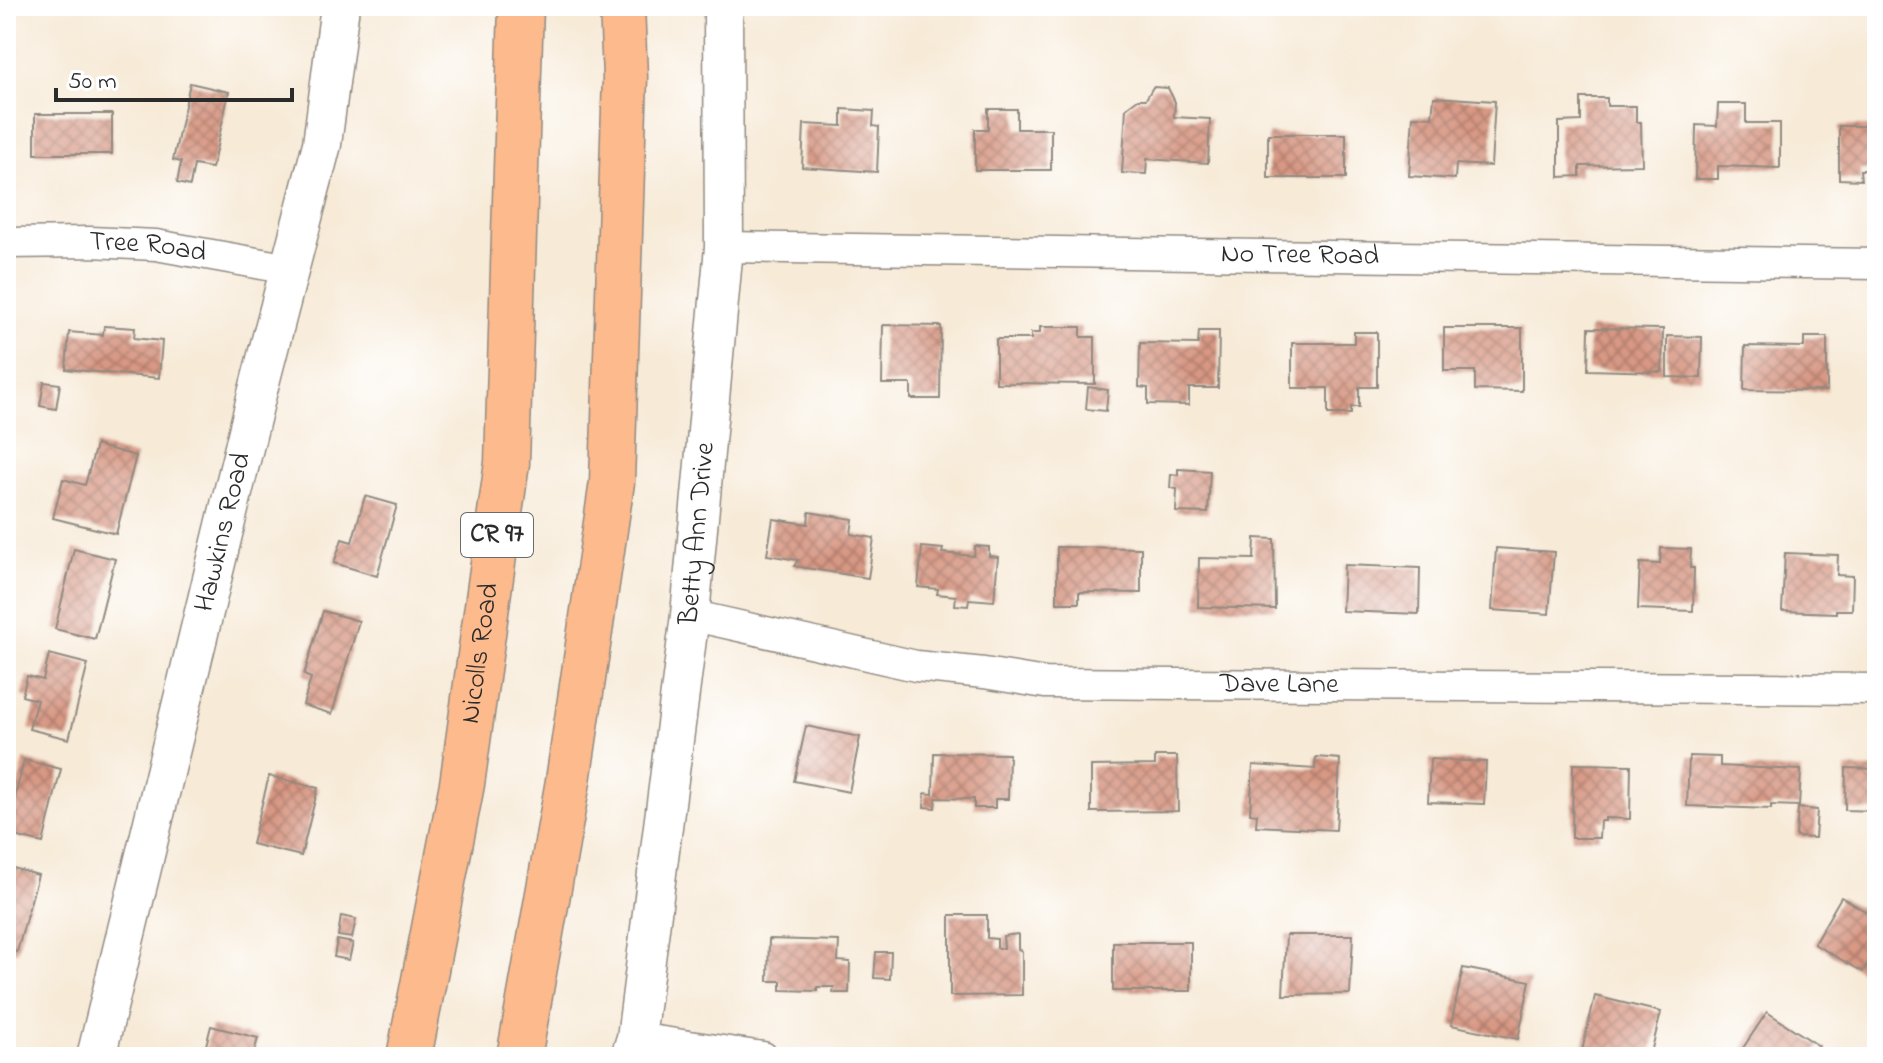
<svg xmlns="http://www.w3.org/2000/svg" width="1883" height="1063" viewBox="0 0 1883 1063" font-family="'Indie Flower',sans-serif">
  <defs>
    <pattern id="building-cross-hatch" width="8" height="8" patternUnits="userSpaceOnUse" patternTransform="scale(2)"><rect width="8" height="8" fill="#d89884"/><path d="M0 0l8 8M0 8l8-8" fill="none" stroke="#af7c6c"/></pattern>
  </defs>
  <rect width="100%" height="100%" fill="#fff"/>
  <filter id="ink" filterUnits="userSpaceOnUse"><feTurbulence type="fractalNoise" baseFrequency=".0125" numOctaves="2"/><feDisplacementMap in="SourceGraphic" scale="16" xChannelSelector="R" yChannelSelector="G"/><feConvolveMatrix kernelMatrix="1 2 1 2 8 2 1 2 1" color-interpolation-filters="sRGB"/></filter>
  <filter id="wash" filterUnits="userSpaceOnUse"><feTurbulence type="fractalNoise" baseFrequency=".006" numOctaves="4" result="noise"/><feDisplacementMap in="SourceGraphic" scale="32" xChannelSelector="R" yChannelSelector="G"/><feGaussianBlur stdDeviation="1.8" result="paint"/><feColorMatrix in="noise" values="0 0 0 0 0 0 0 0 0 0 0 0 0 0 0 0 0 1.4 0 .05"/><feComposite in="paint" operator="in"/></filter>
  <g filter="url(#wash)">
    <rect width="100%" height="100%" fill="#f7ead7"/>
    <g id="blocks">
      <g fill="url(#building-cross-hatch)">
        <path d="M190 83 229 92 212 168 194 165 190 186 177 183 181 162 173 160Z"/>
        <path d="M1153 87 1168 88 1175 102 1174 117 1210 119 1208 163 1147 159 1146 174 1122 173 1126 108 1138 99H1146Z"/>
        <path d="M1434 97 1495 101 1491 166 1456 164 1455 179 1409 176 1413 116 1432 117Z"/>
        <path d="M1581 98H1607V106H1636V122H1641L1642 165 1580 166V176L1559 177V122L1581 121Z"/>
        <path d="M1718 104H1746V123H1780V168L1718 166V179H1695L1696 125 1717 126Z"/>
        <path d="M1874 108H1877V170H1860L1861 180 1839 179V126H1874Z"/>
        <path d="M842 109 874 111 873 126 879 127 877 172 802 167 804 124 842 126Z"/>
        <path d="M988 109H1017V129H1051V170H975V129H988Z"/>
        <rect x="35" y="114" width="77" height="40"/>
        <rect x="1268" y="134" width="78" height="44"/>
        <path d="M883 325 941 326 940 399H911V384H882Z"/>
        <path d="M104 326 135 328 134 338 162 341 159 378 66 369 69 332 103 335Z"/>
        <path d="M1040 327H1081V337H1095V384L996 383V339H1031V333H1040Z"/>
        <path d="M1444 328H1522V391L1475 390V371H1444Z"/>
        <path d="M1589 328 1663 329 1662 372 1588 370Z"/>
        <path d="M1199 331H1219L1218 388H1189V405L1148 404V388L1139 387 1140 343 1198 344Z"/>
        <path d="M1354 332H1377V387H1359V407H1351V414H1328V388H1292V343H1354Z"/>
        <path d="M1667 336 1702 337 1701 378 1667 377Z"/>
        <path d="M1804 337H1827V391L1744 390 1745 346 1804 347Z"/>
        <path d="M44 382 60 384 56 409 40 406Z"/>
        <path d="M1088 387 1108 390 1106 411 1086 409Z"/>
        <path d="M96 445 136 456 116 534 53 518 63 479 85 485Z"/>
        <path d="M1178 469 1210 471 1208 513 1176 512 1177 489 1170 488 1171 474 1178 475Z"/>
        <path d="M365 496 397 505 377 576 334 563 342 539 352 542Z"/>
        <path d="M809 512 853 519 851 534 874 538 868 578 794 566 798 560 767 555 773 519 808 524Z"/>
        <path d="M1255 538 1274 539 1275 609 1198 607 1199 558 1254 559Z"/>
        <path d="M975 546 989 547V556L998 557 994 601 969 599 968 606 955 605 956 596 937 594 938 589 918 587 922 547 943 549 942 553 974 556Z"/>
        <path d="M1057 547 1141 548V593L1079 592V603H1057Z"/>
        <path d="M1496 548 1554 552 1549 614 1492 610Z"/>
        <path d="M1661 548 1691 549 1690 568H1694L1693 611 1638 609 1640 563 1660 564Z"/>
        <path d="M74 549 115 559 95 639 55 629Z"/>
        <path d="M1785 553 1838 555 1837 575 1853 576 1852 610H1836V613L1782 611Z"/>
        <path d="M1344 565 1420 568 1419 614 1342 611Z"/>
        <path d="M323 611 359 621 332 714 303 705 311 678 304 675Z"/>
        <path d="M49 654 88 664 69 739 29 729 37 700 22 696 27 676 43 680Z"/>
        <path d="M806 726 860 737 849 792 794 781Z"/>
        <path d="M934 753 1009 754 1008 799H995V808H974V799L936 798 935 808 924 807 925 793 933 794Z"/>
        <path d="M1155 756H1177L1178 811 1091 812V766L1155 765Z"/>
        <path d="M1689 756 1720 757V766L1801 770 1799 806 1771 805V809L1687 806Z"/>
        <path d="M1316 757 1340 759 1336 830 1256 826 1257 814 1250 813 1253 765 1315 769Z"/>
        <path d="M1430 759 1486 762 1484 804 1428 802Z"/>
        <path d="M24 760 61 769 43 843 6 834Z"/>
        <path d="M1573 764 1631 765 1630 819 1605 818V821H1600L1599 838H1572Z"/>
        <path d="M1846 768 1877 769V811L1845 810Z"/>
        <path d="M269 776 318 788 301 856 252 844Z"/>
        <path d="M1798 808 1817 810 1815 838 1796 837Z"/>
        <path d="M6 866 38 875 17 952 6 949Z"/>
        <path d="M1841 897 1877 918V947L1863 972 1814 944Z"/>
        <path d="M950 915H987V938L997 939V948H1004L1003 936 1018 934V949L1022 951V995L950 996Z"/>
        <path d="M341 916 356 919 352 938 338 936Z"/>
        <path d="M1286 935H1353L1350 994 1283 995Z"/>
        <path d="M769 939 839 941 838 961 850 962 849 993H833L834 987H817V991L781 990V981H768Z"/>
        <path d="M337 940 353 943 349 960 334 957Z"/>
        <rect x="1113" y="942" width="78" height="49"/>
        <path d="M876 952H891L890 979 874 978Z"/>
        <path d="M1463 968 1530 981 1518 1039 1451 1025Z"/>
        <path d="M1595 996 1661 1012 1650 1057 1581 1055Z"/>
        <path d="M1767 1012 1819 1046 1812 1057H1737Z"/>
        <path d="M211 1026 258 1038 253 1057H203Z"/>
      </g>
    </g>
  </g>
  <g filter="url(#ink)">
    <use href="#blocks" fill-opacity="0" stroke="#918a81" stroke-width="2"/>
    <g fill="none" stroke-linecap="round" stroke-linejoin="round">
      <defs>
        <g id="minor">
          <path id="s1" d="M6 243 90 242 156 245 290 269"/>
          <path id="s2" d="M724 247 1877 264"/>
          <path id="s3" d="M690 615 916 666 984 673 1045 683 1877 689"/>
          <path d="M636 1038 763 1057"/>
        </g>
        <g id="tertiary">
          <path id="s4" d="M96 1057 256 398 322 144 340 6"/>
          <path id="s5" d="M630 1057 636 1038 690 615 724 247 723 6"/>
        </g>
        <g id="trunk">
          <path id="s6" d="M409 1057 462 784 507 463 521 6"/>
          <path d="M519 1057 568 781 612 482 625 77 622 6"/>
        </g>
      </defs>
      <use href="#minor" stroke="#918a81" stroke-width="33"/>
      <use href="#tertiary" stroke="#918a81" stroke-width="41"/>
      <use href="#trunk" stroke="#918a81" stroke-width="47"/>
      <use href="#minor" stroke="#fff" stroke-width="30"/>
      <use href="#tertiary" stroke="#fff" stroke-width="38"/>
      <use href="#trunk" stroke="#fcba8d" stroke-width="44"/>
    </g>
  </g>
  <g text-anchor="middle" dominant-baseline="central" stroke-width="6" stroke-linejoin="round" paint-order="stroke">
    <rect fill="#fff" stroke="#6b6b6b" stroke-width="2" x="461" y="513" width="72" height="44" rx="6"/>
    <g font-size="26" font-weight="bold" fill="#2b2b2b">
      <text x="497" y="535">CR 97</text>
    </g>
    <g font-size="28" fill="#2b2b2b" stroke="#fff">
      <text stroke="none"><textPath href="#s1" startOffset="142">Tree Road</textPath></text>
      <text stroke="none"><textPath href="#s2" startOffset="576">No Tree Road</textPath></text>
      <text stroke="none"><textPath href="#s4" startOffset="540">Hawkins Road</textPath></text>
      <text stroke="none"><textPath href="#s5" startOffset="528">Betty Ann Drive</textPath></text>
      <text stroke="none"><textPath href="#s6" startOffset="410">Nicolls Road</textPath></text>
      <text stroke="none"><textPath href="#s3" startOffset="596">Dave Lane</textPath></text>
    </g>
  </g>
  <rect width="1883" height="1063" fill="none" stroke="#fff" stroke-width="32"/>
  <path d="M56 88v12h236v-12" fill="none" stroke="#2b2b2b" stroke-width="4"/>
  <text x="68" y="88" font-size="24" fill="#2b2b2b" stroke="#ffffff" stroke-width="6" paint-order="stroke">50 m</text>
</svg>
